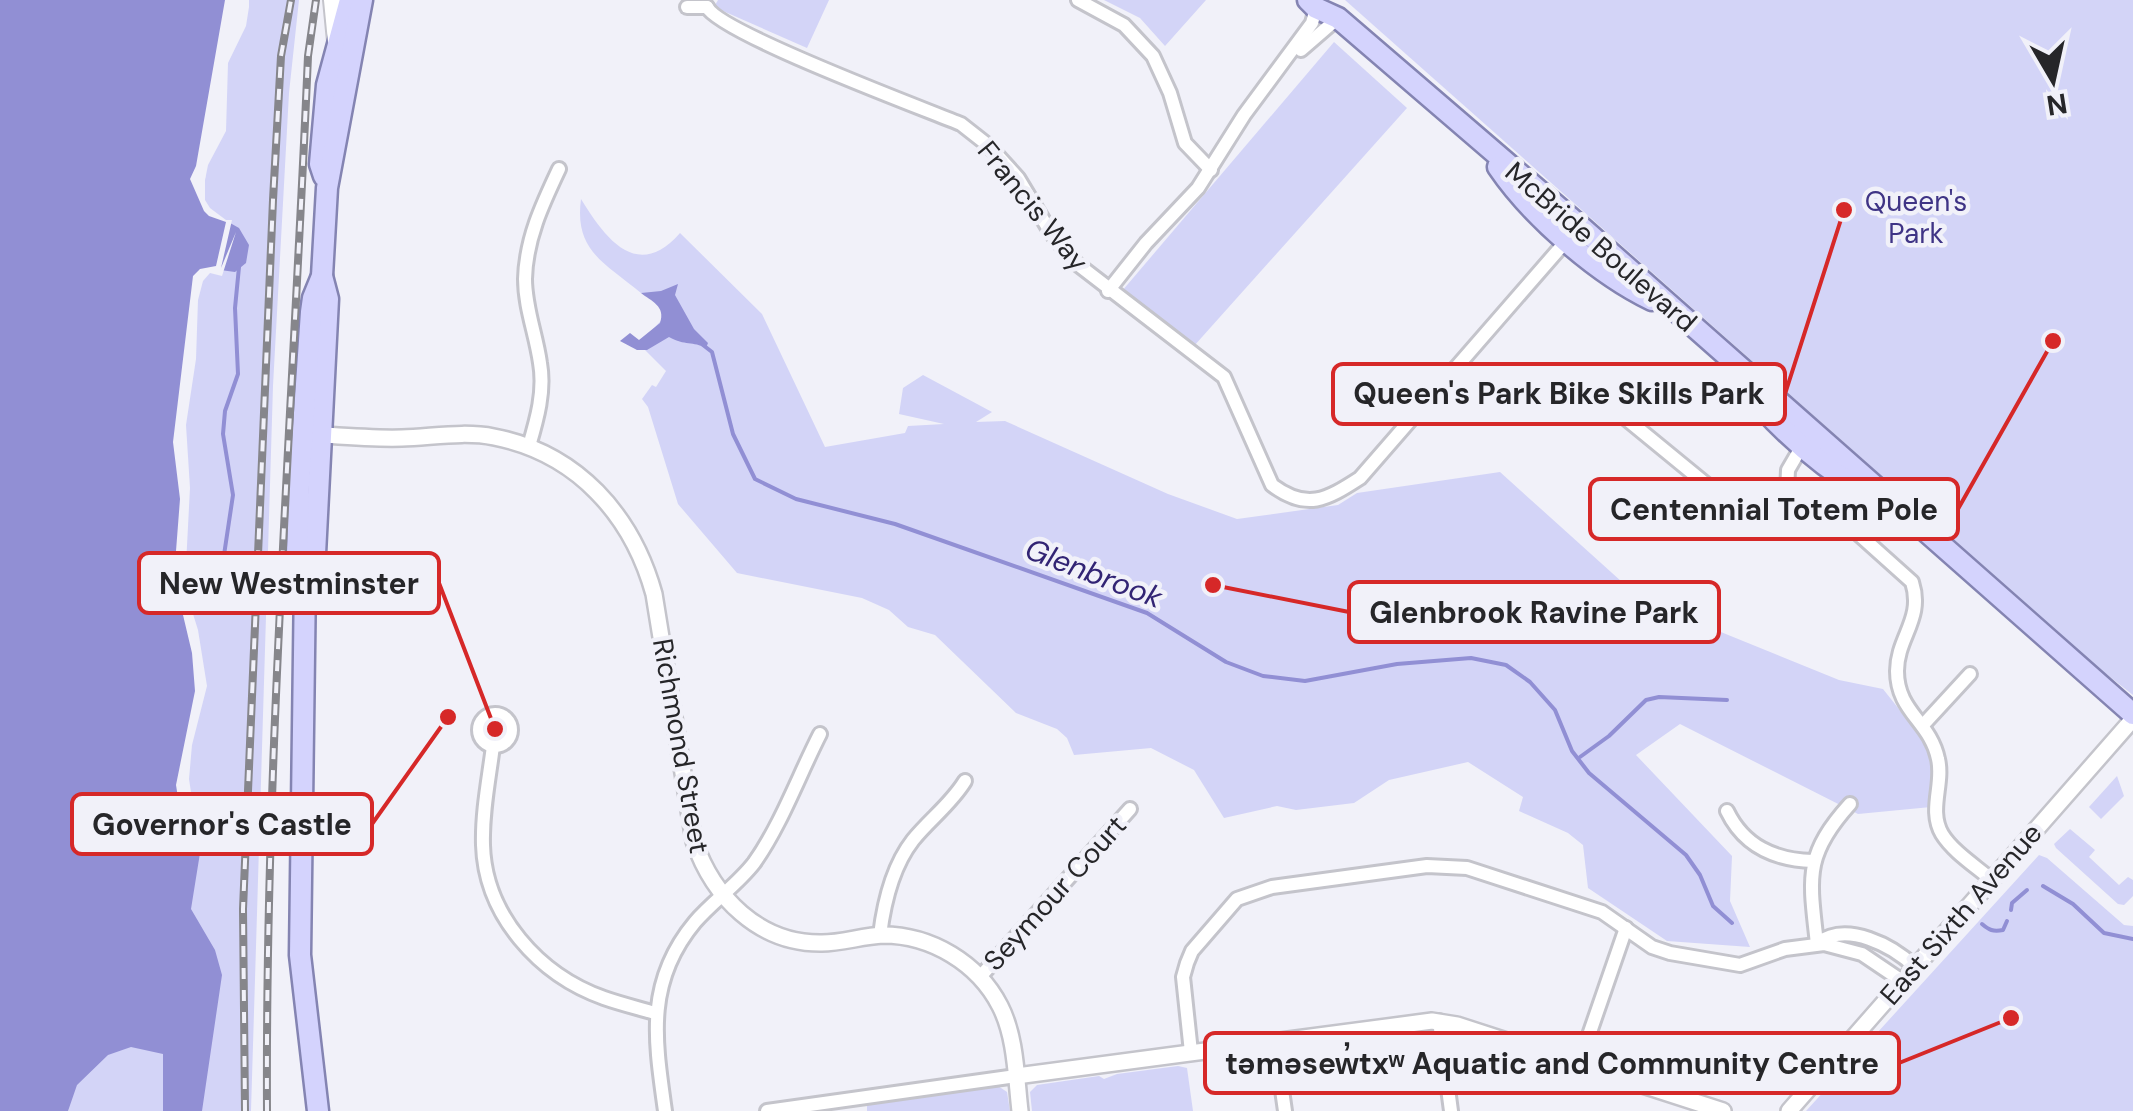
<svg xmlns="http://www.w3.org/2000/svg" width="2133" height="1111" viewBox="0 0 2133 1111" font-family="'DM Sans',sans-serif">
  <rect width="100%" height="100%" fill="#f1f1f9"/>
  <g fill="#d3d4f7">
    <path d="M247 0H299L289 93 273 386 251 1111H186L187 606 181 448 199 281 236 232 207 210 203 196 216 86Z"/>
    <path d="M718 0H829L807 48 714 7Z"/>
    <path d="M1104 0H1206L1165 46 1140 18Z"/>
    <path d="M1345 0H2133V695L2096 666Z"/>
    <path d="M1334 42 1407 108 1194 346 1122 291Z"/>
    <path d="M581 199C605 238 637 282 680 233L762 314 825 447 905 433 908 426 944 424 899 414 903 388 923 375 992 412 976 422 1005 421 1168 494 1237 519 1338 505 1357 493 1500 472 1642 600 1839 680 1883 689 1922 738 1933 762 1931 807 1858 814 1680 724 1636 755 1732 856 1730 901 1750 947 1667 941 1588 888 1583 845 1568 833 1519 811 1523 797 1468 762 1389 780 1354 803 1296 810 1277 806 1224 818 1194 770 1151 748 1074 755 1067 738 1057 729 1016 713 935 635 908 627 889 610 862 598 737 573 678 504 648 407 642 399 652 385 656 387 666 371 639 344 672 309 649 293H641C605 263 574 251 581 199Z"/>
    <path d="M2117 776 2124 796 2101 819 2089 807Z"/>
    <path d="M2070 829 2095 850 2089 857 2119 885 2128 877 2133 880V896L2124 905 2118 904 2056 848 2054 844Z"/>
    <path d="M2039 855 2047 858 2124 925 2133 926V1111H1806Z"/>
    <path d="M161 986 165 1077 163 1111H68L72 1071Z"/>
    <path d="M1178 1066 1187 1068 1193 1111H1032L1030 1092 1037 1085 1099 1076 1104 1079 1117 1074Z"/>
    <path d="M998 1086 1007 1092 1010 1111H867V1105Z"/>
  </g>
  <g fill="#918fd4">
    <path d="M0 0H247C230 51 191 158 207 210L239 228 249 245 246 263 235 272 213 269 199 281 185 400 181 565 201 667 184 779 200 853 191 909 215 950 222 975 202 1111H163V1054L131 1047 108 1055 77 1085 68 1111H0Z"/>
    <path d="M678 284 675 295 694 329 708 343 706 348C693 341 685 346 669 337L647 350H637L620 341 630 333 639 340 660 323C666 306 651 301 641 293L661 291Z"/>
  </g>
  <path fill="#f1f1f9" d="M225 0H249V7L246 26 228 63 226 131 208 165 205 180V200L210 208 226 220H232L221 268 236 232 222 276 210 273 203 281 198 300 196 359 186 425 190 488 186 565 191 590 189 601 198 630 207 686 192 745 189 779 197 832 188 811 179 804 176 785 195 691 192 653 174 577 180 499 173 442 193 276 200 269 216 266 226 222 209 216 204 211 190 179 196 166Z"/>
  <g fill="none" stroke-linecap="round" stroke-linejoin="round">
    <g stroke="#918fd4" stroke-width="4">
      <path d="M703 345 712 352 733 434 755 479 796 499 895 524 1147 613 1226 662 1263 676 1305 681 1397 664 1471 658 1506 665 1530 682 1555 710 1572 751 1589 773 1686 855 1700 875 1713 906 1732 923"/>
      <path d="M187 606 211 596 224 583V555L233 495 223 434 225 411 238 374 235 308 239 267"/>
      <path d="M1580 757 1609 736 1646 700 1659 697 1727 700"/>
      <path d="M2043 886 2073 904 2104 933 2133 939"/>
      <path d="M2011 910 2012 903 2027 890"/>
      <path d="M1982 924C1989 930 1993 932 2003 930L2007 921"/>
    </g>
    <defs>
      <g id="minor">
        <path d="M1078 0 1124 25 1153 56 1170 93 1185 143 1211 170"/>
        <path d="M687 7H707"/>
        <path d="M707 7C720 33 922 108 961 124L989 146 1018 178 1051 233 1076 263 1224 377 1272 485C1307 511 1326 500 1360 478L1567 240"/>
        <path d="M1301 50 1338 18"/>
        <path d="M1108 291 1146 243 1198 188 1244 115 1312 23 1316 8"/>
        <path d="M1607 403 1718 494 1787 492 1825 504 1912 582C1924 619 1897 637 1897 671 1897 712 1930 721 1938 759 1944 784 1928 810 1942 834 1953 852 1977 867 1993 881"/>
        <path d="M529 446C537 419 545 391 540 363 536 334 525 308 525 279 526 239 542 205 559 169"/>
        <path d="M1787 492 1788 470 1802 446"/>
        <circle cx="495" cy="730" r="16"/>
        <path d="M1923 725 1970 674"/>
        <path d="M493 746C489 778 482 812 483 845 485 915 539 975 604 998 621 1004 638 1008 655 1013"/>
        <path d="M1727 811C1744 846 1774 860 1813 861"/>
        <path d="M880 935C884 902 892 867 913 840 930 819 951 804 965 781"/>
        <path d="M1818 943C1847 921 1893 946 1915 967"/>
        <path d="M1817 944C1810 879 1803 856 1850 804"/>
        <path d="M980 977 1130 809"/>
        <path d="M1439 1021 1451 1111"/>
        <path d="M1275 1041 1285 1111"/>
        <path d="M1191 1052 1183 977 1187 963 1192 951 1237 899 1272 887 1427 866 1467 868 1602 912 1652 947 1670 953 1740 965 1785 949 1824 944 1862 954 1902 981"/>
        <path d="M1579 1064 1626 928"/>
        <path d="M665 1111C655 1040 645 982 695 922 713 901 737 885 754 863 781 825 799 775 820 734"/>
        <path d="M767 1111 1016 1076"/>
      </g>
      <g id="tertiary">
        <path d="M310 434C341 436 372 439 402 438 433 437 464 431 494 437 577 453 632 515 654 594L694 841C713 897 759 944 822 943 842 943 862 936 883 935 931 935 978 963 1000 1006 1016 1037 1016 1077 1020 1111"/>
        <path d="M1016 1076 1432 1021 1457 1025 1723 1111"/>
        <path d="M1789 1111 2133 719"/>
      </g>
      <path id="secondary" d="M333 0 337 41"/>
      <g id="primary">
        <path d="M1308 0 1316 8 1338 18 1580 226 2133 714"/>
        <path d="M1498 167C1532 217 1598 274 1652 300"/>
        <path d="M324 176 320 164 327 85 350 0"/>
        <path d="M1735 375C1770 420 1815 463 1865 492"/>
        <path d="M305 579 315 554 328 299 322 276"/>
        <path d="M318 1111 300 955 305 579 297 554 299 485 311 312 313 298 322 276 327 188 362 0"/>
      </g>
    </defs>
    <use href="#minor" stroke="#c4c4cb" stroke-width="18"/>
    <use href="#tertiary" stroke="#c4c4cb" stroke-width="20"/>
    <use href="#secondary" stroke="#c4c4cb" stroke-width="22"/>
    <use href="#primary" stroke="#8484b2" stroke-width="25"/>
    <use href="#minor" stroke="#fff" stroke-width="12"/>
    <use href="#tertiary" stroke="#fff" stroke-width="15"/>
    <use href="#secondary" stroke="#fff" stroke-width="18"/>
    <use href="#primary" stroke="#d4d3fd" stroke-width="20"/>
    <defs>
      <g id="rail">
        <path d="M245 1111 243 909 273 200 281 56 291 0"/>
        <path d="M267 1111C265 759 293 407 308 56L316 0"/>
      </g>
    </defs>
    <use href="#rail" stroke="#86868b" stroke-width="8"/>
    <use href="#rail" stroke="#f1f1f9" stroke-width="4" stroke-dasharray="11" stroke-linecap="butt"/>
  </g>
  <g text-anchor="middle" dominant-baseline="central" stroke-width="9" stroke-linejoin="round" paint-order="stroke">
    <g font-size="28" fill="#3f3485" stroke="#f1f1f9">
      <text x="1916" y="201">Queen's<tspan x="1916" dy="32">Park</tspan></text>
    </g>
    <g font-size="28" fill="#262629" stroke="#f1f1f9">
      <text transform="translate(1033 206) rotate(51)">Francis Way</text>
      <text transform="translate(1601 247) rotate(41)">McBride Boulevard</text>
      <text transform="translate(681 746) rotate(80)">Richmond Street</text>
      <text transform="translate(1055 893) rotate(-48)">Seymour Court</text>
      <text transform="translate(1961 914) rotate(-49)">East Sixth Avenue</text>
    </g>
    <g font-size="30" font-style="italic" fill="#322474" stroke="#f1f1f9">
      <text transform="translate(1094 573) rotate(21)">Glenbrook</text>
    </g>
  </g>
  <path fill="none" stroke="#d62828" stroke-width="4" d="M1844 210L1785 394M2053 341L1958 509M495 729L439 583M1213 585L1349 612M448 717L372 824M2011 1018L1899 1063"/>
  <g fill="#d62828" stroke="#f1f1f9" stroke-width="4">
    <circle cx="1844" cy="210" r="10"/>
    <circle cx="2053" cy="341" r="10"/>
    <circle cx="495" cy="729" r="10"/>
    <circle cx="1213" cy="585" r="10"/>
    <circle cx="448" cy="717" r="10"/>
    <circle cx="2011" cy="1018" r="10"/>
  </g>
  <g fill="#f1f1f9" stroke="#d62828" stroke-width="4">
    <rect x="1333" y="364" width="452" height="60" rx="10"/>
    <rect x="1590" y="479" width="368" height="60" rx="10"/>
    <rect x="139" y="553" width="300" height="60" rx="10"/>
    <rect x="1349" y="582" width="370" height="60" rx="10"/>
    <rect x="72" y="794" width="300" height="60" rx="10"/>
    <rect x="1205" y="1033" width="694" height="60" rx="10"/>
  </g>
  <g font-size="30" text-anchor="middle" font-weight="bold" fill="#262629">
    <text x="1559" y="404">Queen's Park Bike Skills Park</text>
    <text x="1774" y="520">Centennial Totem Pole</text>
    <text x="289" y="594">New Westminster</text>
    <text x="1534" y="623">Glenbrook Ravine Park</text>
    <text x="222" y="835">Governor's Castle</text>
    <text x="1552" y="1074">təməsew̓txʷ Aquatic and Community Centre</text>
  </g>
  <g transform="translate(2053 80) rotate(171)" stroke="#f1f1f9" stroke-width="8" paint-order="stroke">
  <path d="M0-8L18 38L0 25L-18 38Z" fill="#262629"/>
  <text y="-15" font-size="28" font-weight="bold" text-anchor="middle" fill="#262629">N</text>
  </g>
</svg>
